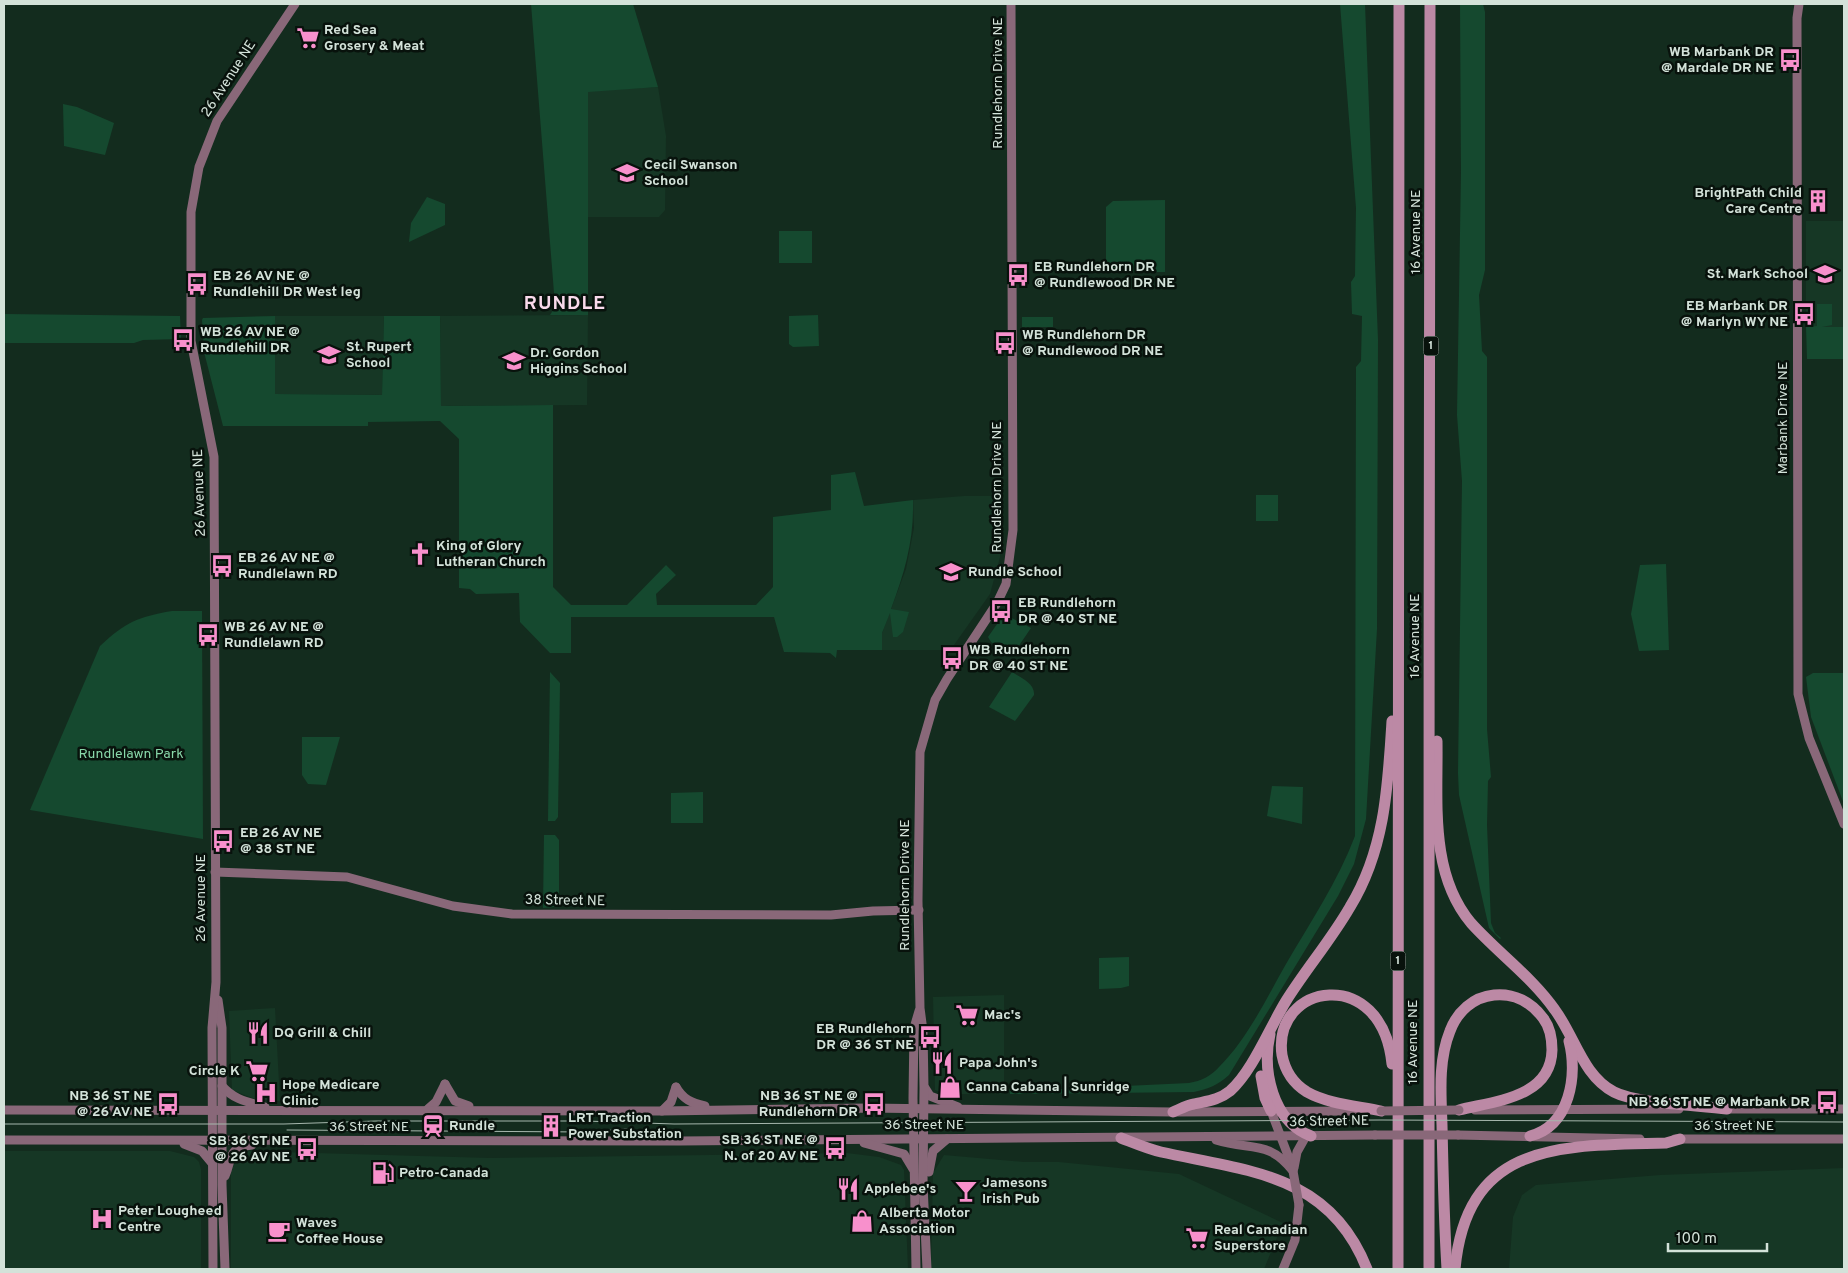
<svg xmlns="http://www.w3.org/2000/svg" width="1848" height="1273" viewBox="0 0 1848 1273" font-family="Overpass,sans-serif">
  <rect width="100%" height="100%" fill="#132c1e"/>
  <g fill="#163725">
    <path d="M658 87 666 136 665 210 659 217H588V91Z"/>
    <rect x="1806" y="221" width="38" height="106"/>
    <path d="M588 315 587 405 441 406 440 316Z"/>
    <path d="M275 316H384L382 395 275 394Z"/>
    <path d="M964 496H1001L1000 557 990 594 949 652 946 650H882V633L906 569 914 528 913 500Z"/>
    <path d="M1004 995V1094H946L935 1090 933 997Z"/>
    <path d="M275 1008 280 1101 255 1099 232 1090 229 1011Z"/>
    <path d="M4 1151H170L194 1157 199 1162 201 1169V1269H4Z"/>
    <path d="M243 1151 490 1158 847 1153 879 1157 901 1165 904 1170 908 1269H231V1173L236 1158Z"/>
    <path d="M944 1155 1024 1162H1059L1179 1174 1283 1223 1264 1269H931L933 1173Z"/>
    <path d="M1844 1168V1269H1509L1513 1217 1522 1195 1536 1185 1660 1175Z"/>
  </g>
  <g fill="#15492f">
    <path d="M531 4H633L658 87 588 92V315H550L555 307 553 280Z"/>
    <path d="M1340 4H1365L1378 340 1377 629 1366 819 1354 864 1338 896 1229 1075C1218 1085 1208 1089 1194 1092L1010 1094 1009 1086 1018 1091 1189 1083C1201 1081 1211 1076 1219 1067 1248 1038 1266 999 1286 964 1310 923 1338 881 1355 836L1356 367 1361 361 1362 316 1352 314 1351 282 1355 276 1356 208Z"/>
    <path d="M1460 4H1483L1485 12V270L1479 295 1482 351 1487 357V729L1491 777 1488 781 1487 825 1491 923 1495 933 1501 938 1500 939 1489 928 1459 795 1458 773 1462 481 1457 415 1461 172Z"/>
    <path d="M63 104 77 107 114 123 105 155 64 146Z"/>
    <path d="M427 197 445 204V225L409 242 411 223Z"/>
    <path d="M1165 200V272H1112L1106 267V207L1113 201Z"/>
    <rect x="779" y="231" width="33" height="32"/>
    <path d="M1817 304H1832V325L1822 327H1844V359H1807L1806 327 1817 326Z"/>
    <path d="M4 314 180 316 181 339 143 340 134 343H4Z"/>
    <path d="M818 315 819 346 793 347 789 344V316Z"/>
    <path d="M275 316V394L382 395 384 316H440L441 406 553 405V587L571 605H627L666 565 676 575 656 594 657 605H756L773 587V517L831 510V475L855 472 864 506 913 500C914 541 905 571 891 609L909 612 903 632 897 637H893L890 613 882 633V650H837L836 658 830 653 784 652 774 617H571V653H550L520 622 519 593 476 594 470 589 459 588V439L440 421 368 422V426H223L204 352 202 320 203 318Z"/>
    <rect x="1022" y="317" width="31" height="10"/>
    <rect x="1256" y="495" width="22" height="26"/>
    <path d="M1666 564 1669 650 1639 651 1631 614 1640 565Z"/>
    <path d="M172 611H202L203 839 30 810 100 646C126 622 137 617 172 611Z"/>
    <path d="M1004 614 1031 628 1012 656 991 642 988 637Z"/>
    <path d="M550 672 560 683 558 817 555 821H548Z"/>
    <path d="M1012 672C1021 678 1035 683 1034 695L1015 721 989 707Z"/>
    <path d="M1813 673H1844V804L1811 717 1806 677Z"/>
    <path d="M302 737H340L326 785 308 784 302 775Z"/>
    <path d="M1272 786 1303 787 1302 824 1267 816Z"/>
    <path d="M703 792V823H671V793Z"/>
    <path d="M544 835H555L559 840V903L554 907 543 908Z"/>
    <path d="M1129 957V986L1121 988 1099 989V958Z"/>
  </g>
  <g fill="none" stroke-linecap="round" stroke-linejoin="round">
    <g stroke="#896879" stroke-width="9">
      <path d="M1799 4 1797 18 1798 694 1809 738 1844 824"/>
      <path d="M215 872 347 877 453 906 512 914 831 915 873 911 919 910"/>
      <path d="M218 1000 222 1028V1185L225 1269"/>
      <path d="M445 1084 455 1101 469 1106"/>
      <path d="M222 1086C234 1100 248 1102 265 1107"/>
      <path d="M676 1087C683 1099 691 1103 705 1106"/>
      <path d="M925 1088 930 1096 958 1107"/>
      <path d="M428 1109 436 1102 445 1084"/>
      <path d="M1722 1109H1844"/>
      <path d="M4 1110 662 1111 868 1108 1173 1112 1358 1111"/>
      <path d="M1475 1110 1679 1109"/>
      <path d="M662 1111 671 1102 676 1087"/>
      <path d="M1271 1111 1292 1166"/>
      <path d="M1458 1135 1640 1139"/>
      <path d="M1675 1139H1844"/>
      <path d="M4 1140 680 1141 1375 1135"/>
      <path d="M1216 1140C1250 1151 1268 1139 1293 1171"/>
      <path d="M864 1143 904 1154 913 1169"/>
      <path d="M184 1144 202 1151 212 1163"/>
      <path d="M1294 1168 1297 1152 1306 1136"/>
      <path d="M929 1172 933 1151 947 1139"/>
      <path d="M225 1176C233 1157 227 1148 252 1145"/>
      <path d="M213 1269 212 1028 216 982 214 457 191 341V212L199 167 217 121 295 4"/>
      <path d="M916 1269 913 1098 914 1028 919 1011"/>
      <path d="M927 1269 923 1185 924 1088 923 1031 920 1008 918 901 920 752 935 700 947 679 997 603 1006 584 1013 530 1011 4"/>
      <path d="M1283 1269 1295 1240 1299 1205"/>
    </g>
    <g stroke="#bc89a5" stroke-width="11">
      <path d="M1437 741C1438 801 1429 873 1471 923 1498 953 1532 977 1555 1010 1575 1037 1583 1076 1614 1092 1637 1104 1699 1105 1727 1109"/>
      <path d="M1270 1034C1262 1070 1272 1121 1311 1136"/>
      <path d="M1261 1076 1265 1098 1271 1111"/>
      <path d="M1381 1111C1358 1106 1328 1104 1307 1092 1294 1084 1285 1071 1282 1055 1272 983 1382 964 1392 1064"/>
      <path d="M1173 1112C1180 1109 1187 1105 1194 1104 1207 1101 1219 1100 1230 1091 1252 1072 1270 1027 1286 1001 1306 969 1331 940 1350 907 1385 850 1388 786 1392 721"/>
      <path d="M1530 1136C1570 1126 1578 1075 1569 1041"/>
      <path d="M1121 1138C1134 1143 1148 1149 1161 1152 1248 1171 1330 1174 1367 1269"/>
      <path d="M1398 1269 1399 4"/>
      <path d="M1429 1269C1426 847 1432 426 1430 4"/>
      <path d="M1447 1269C1444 1221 1443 1173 1442 1125 1441 1094 1438 1061 1450 1031 1457 1012 1473 997 1494 995 1514 993 1531 1002 1543 1018 1550 1027 1552 1039 1552 1050 1551 1098 1494 1101 1459 1110"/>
      <path d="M1455 1269C1467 1139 1565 1146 1666 1143L1680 1139"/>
    </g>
    <g stroke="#a6b7ad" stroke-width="1">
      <path d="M4 1124H284L376 1121H585L674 1124 1381 1120 1844 1122"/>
      <path d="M287 1130 585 1132 627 1129"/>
    </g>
    <g stroke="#896879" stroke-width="9">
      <path d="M1381 1111 1459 1110"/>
      <path d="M1375 1135H1458"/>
      <path d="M1293 1171 1299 1205"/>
    </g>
  </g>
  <defs>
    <symbol id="supermarket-bare" viewBox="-9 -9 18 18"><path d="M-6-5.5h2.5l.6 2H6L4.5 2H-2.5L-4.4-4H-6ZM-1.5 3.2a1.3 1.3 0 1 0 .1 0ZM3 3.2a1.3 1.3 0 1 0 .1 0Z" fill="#f890cc" stroke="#08120c" stroke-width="2.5" paint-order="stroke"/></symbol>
    <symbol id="bus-bare" viewBox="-9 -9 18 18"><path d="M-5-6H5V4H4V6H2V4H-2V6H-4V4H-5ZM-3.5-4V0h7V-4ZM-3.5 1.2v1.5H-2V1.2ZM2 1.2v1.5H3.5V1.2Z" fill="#f890cc" stroke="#08120c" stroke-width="2.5" paint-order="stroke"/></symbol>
    <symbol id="school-bare" viewBox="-9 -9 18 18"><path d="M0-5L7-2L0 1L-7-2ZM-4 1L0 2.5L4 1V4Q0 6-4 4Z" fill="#f890cc" stroke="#08120c" stroke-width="2.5" paint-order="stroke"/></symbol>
    <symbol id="building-bare" viewBox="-9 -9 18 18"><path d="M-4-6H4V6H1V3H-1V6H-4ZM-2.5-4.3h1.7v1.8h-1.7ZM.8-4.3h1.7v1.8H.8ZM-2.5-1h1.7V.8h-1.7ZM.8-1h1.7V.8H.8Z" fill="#f890cc" stroke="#08120c" stroke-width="2.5" paint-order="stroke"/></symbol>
    <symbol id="church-bare" viewBox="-9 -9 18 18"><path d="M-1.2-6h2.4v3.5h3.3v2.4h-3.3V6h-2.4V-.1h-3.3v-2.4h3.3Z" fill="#f890cc" stroke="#08120c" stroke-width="2.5" paint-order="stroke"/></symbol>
    <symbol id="restaurant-bare" viewBox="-9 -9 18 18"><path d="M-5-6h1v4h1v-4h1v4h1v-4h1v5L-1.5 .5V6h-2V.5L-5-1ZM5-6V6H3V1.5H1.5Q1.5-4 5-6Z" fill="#f890cc" stroke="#08120c" stroke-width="2.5" paint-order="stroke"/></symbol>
    <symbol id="shop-bare" viewBox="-9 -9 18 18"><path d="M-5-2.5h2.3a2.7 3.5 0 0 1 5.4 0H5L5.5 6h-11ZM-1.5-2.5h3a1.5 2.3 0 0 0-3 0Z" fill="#f890cc" stroke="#08120c" stroke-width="2.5" paint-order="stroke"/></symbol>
    <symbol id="hospital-bare" viewBox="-9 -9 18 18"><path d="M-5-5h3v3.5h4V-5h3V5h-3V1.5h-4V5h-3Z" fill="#f890cc" stroke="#08120c" stroke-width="2.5" paint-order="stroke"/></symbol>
    <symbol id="station-bare" viewBox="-9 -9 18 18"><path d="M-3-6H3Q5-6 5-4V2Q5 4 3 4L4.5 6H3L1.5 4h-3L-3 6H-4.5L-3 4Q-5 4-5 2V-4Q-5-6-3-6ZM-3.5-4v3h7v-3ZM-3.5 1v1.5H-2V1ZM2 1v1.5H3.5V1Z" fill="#f890cc" stroke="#08120c" stroke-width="2.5" paint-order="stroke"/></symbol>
    <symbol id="fuel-bare" viewBox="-9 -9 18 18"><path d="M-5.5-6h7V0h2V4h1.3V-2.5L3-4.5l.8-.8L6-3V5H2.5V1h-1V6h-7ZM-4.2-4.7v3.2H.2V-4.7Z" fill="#f890cc" stroke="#08120c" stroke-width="2.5" paint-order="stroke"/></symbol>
    <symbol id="bar-bare" viewBox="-9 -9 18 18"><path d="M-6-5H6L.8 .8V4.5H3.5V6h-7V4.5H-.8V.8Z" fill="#f890cc" stroke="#08120c" stroke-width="2.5" paint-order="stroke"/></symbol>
    <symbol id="cafe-bare" viewBox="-9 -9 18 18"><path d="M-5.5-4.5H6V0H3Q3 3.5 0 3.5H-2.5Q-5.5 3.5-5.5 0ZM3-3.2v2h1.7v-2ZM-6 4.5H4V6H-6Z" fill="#f890cc" stroke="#08120c" stroke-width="2.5" paint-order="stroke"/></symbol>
  </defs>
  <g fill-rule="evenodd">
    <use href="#supermarket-bare" x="292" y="22" width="32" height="32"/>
    <use href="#bus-bare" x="1774" y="44" width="32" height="32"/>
    <use href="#school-bare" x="611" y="157" width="32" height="32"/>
    <use href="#building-bare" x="1802" y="185" width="32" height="32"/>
    <use href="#school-bare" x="1809" y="258" width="32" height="32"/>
    <use href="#bus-bare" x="1002" y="259" width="32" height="32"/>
    <use href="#bus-bare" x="181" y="268" width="32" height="32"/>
    <use href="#bus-bare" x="1788" y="298" width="32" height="32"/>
    <use href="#bus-bare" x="167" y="324" width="32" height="32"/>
    <use href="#bus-bare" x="989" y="327" width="32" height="32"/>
    <use href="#school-bare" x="313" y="339" width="32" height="32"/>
    <use href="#school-bare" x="498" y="345" width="32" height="32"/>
    <use href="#church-bare" x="404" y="538" width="32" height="32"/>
    <use href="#bus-bare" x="206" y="550" width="32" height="32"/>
    <use href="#school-bare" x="935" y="556" width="32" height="32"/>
    <use href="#bus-bare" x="985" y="595" width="32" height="32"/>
    <use href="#bus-bare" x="192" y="619" width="32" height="32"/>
    <use href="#bus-bare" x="936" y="642" width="32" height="32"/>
    <use href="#bus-bare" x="207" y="825" width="32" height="32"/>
    <use href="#supermarket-bare" x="951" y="999" width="32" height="32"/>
    <use href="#restaurant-bare" x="242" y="1017" width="32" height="32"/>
    <use href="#bus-bare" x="914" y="1021" width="32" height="32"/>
    <use href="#restaurant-bare" x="926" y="1047" width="32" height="32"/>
    <use href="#supermarket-bare" x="241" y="1055" width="32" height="32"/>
    <use href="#shop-bare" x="934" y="1071" width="32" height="32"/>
    <use href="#hospital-bare" x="250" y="1077" width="32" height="32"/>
    <use href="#bus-bare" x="1811" y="1086" width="32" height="32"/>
    <use href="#bus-bare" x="152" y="1088" width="32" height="32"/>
    <use href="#bus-bare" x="858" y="1088" width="32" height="32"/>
    <use href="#station-bare" x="417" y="1110" width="32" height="32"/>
    <use href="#building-bare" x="535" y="1110" width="32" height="32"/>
    <use href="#bus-bare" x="819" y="1132" width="32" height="32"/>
    <use href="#bus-bare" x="291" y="1133" width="32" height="32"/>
    <use href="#fuel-bare" x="367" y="1157" width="32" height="32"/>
    <use href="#restaurant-bare" x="832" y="1173" width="32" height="32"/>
    <use href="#bar-bare" x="950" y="1175" width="32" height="32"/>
    <use href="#hospital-bare" x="86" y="1203" width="32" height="32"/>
    <use href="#shop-bare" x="846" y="1205" width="32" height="32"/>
    <use href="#cafe-bare" x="263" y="1215" width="32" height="32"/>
    <use href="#supermarket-bare" x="1181" y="1222" width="32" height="32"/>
  </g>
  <g text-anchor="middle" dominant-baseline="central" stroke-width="5" stroke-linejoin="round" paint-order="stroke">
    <g fill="#08120c" stroke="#96a49c" stroke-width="1">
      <rect x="1423.5" y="336.5" width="15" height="19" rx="4"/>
      <rect x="1390.5" y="951.5" width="15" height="19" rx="4"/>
    </g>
    <g font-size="12" font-weight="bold" fill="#d3e2d9">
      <text x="1431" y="346">1</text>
      <text x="1398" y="961">1</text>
    </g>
    <g font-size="14" font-weight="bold" fill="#d3e2d9" stroke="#08120c" text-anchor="start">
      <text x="324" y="30">Red Sea<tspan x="324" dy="16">Grosery &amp; Meat</tspan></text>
      <text x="1774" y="52" text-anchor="end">WB Marbank DR<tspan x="1774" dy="16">@ Mardale DR NE</tspan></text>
      <text x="644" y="165">Cecil Swanson<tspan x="644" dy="16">School</tspan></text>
      <text x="1802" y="193" text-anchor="end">BrightPath Child<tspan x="1802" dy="16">Care Centre</tspan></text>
      <text x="1034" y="267">EB Rundlehorn DR<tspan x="1034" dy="16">@ Rundlewood DR NE</tspan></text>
      <text x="1808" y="274" text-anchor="end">St. Mark School</text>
      <text x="213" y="276">EB 26 AV NE @<tspan x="213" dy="16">Rundlehill DR West leg</tspan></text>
      <text x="1788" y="306" text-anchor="end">EB Marbank DR<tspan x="1788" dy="16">@ Marlyn WY NE</tspan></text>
      <text x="200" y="332">WB 26 AV NE @<tspan x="200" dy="16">Rundlehill DR</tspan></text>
      <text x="1022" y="335">WB Rundlehorn DR<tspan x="1022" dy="16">@ Rundlewood DR NE</tspan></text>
      <text x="346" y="347">St. Rupert<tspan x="346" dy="16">School</tspan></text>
      <text x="530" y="353">Dr. Gordon<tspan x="530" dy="16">Higgins School</tspan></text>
      <text x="436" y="546">King of Glory<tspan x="436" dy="16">Lutheran Church</tspan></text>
      <text x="238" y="558">EB 26 AV NE @<tspan x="238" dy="16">Rundlelawn RD</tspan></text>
      <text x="968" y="572">Rundle School</text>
      <text x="1018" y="603">EB Rundlehorn<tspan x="1018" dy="16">DR @ 40 ST NE</tspan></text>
      <text x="224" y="627">WB 26 AV NE @<tspan x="224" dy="16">Rundlelawn RD</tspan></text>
      <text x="969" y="650">WB Rundlehorn<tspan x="969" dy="16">DR @ 40 ST NE</tspan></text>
      <text x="240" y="833">EB 26 AV NE<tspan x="240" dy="16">@ 38 ST NE</tspan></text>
      <text x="984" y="1015">Mac's</text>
      <text x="914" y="1029" text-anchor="end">EB Rundlehorn<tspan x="914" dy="16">DR @ 36 ST NE</tspan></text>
      <text x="274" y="1033">DQ Grill &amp; Chill</text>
      <text x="959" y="1063">Papa John's</text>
      <text x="240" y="1071" text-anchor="end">Circle K</text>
      <text x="282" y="1085">Hope Medicare<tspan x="282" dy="16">Clinic</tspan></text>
      <text x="966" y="1087">Canna Cabana | Sunridge</text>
      <text x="152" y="1096" text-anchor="end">NB 36 ST NE<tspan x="152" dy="16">@ 26 AV NE</tspan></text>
      <text x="858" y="1096" text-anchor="end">NB 36 ST NE @<tspan x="858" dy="16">Rundlehorn DR</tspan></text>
      <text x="1810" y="1102" text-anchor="end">NB 36 ST NE @ Marbank DR</text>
      <text x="568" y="1118">LRT Traction<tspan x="568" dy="16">Power Substation</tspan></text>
      <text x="449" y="1126">Rundle</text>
      <text x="818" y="1140" text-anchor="end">SB 36 ST NE @<tspan x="818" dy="16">N. of 20 AV NE</tspan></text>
      <text x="290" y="1141" text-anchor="end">SB 36 ST NE<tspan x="290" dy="16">@ 26 AV NE</tspan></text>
      <text x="399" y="1173">Petro-Canada</text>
      <text x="982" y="1183">Jamesons<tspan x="982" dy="16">Irish Pub</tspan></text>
      <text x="864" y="1189">Applebee's</text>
      <text x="118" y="1211">Peter Lougheed<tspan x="118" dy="16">Centre</tspan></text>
      <text x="879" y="1213">Alberta Motor<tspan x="879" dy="16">Association</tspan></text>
      <text x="296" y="1223">Waves<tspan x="296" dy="16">Coffee House</tspan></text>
      <text x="1214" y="1230">Real Canadian<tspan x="1214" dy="16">Superstore</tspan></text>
    </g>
    <g font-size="14" fill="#d3e2d9" stroke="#08120c">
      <text transform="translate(229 79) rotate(-57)">26 Avenue NE</text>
      <text transform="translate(998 83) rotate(-90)">Rundlehorn Drive NE</text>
      <text transform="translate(1416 232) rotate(-90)">16 Avenue NE</text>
      <text transform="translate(1783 418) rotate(-90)">Marbank Drive NE</text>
      <text transform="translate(997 487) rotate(-90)">Rundlehorn Drive NE</text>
      <text transform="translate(200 493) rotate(-92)">26 Avenue NE</text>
      <text transform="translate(1415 636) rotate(-90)">16 Avenue NE</text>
      <text transform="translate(905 885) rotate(-90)">Rundlehorn Drive NE</text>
      <text transform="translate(201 898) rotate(-90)">26 Avenue NE</text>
      <text transform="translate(565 901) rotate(1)">38 Street NE</text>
      <text transform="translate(1413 1042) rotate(-90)">16 Avenue NE</text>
      <text transform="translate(1329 1122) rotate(-1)">36 Street NE</text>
      <text x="924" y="1125">36 Street NE</text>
      <text x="1734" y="1126">36 Street NE</text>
      <text x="369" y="1127">36 Street NE</text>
    </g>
    <g font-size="14" fill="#88d7a9" stroke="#08120c">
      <text x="131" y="754">Rundlelawn Park</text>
    </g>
    <g font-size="19" font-weight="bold" letter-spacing="1" fill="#f9daeb" stroke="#08120c">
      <text x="565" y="304">RUNDLE</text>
    </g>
  </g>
  <rect width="1848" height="1273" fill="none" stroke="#d3e2d9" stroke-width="10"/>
  <path d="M1668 1243v8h99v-8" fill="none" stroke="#d3e2d9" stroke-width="2.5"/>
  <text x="1676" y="1243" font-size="15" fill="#d3e2d9" stroke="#08120c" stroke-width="4" paint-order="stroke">100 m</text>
</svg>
